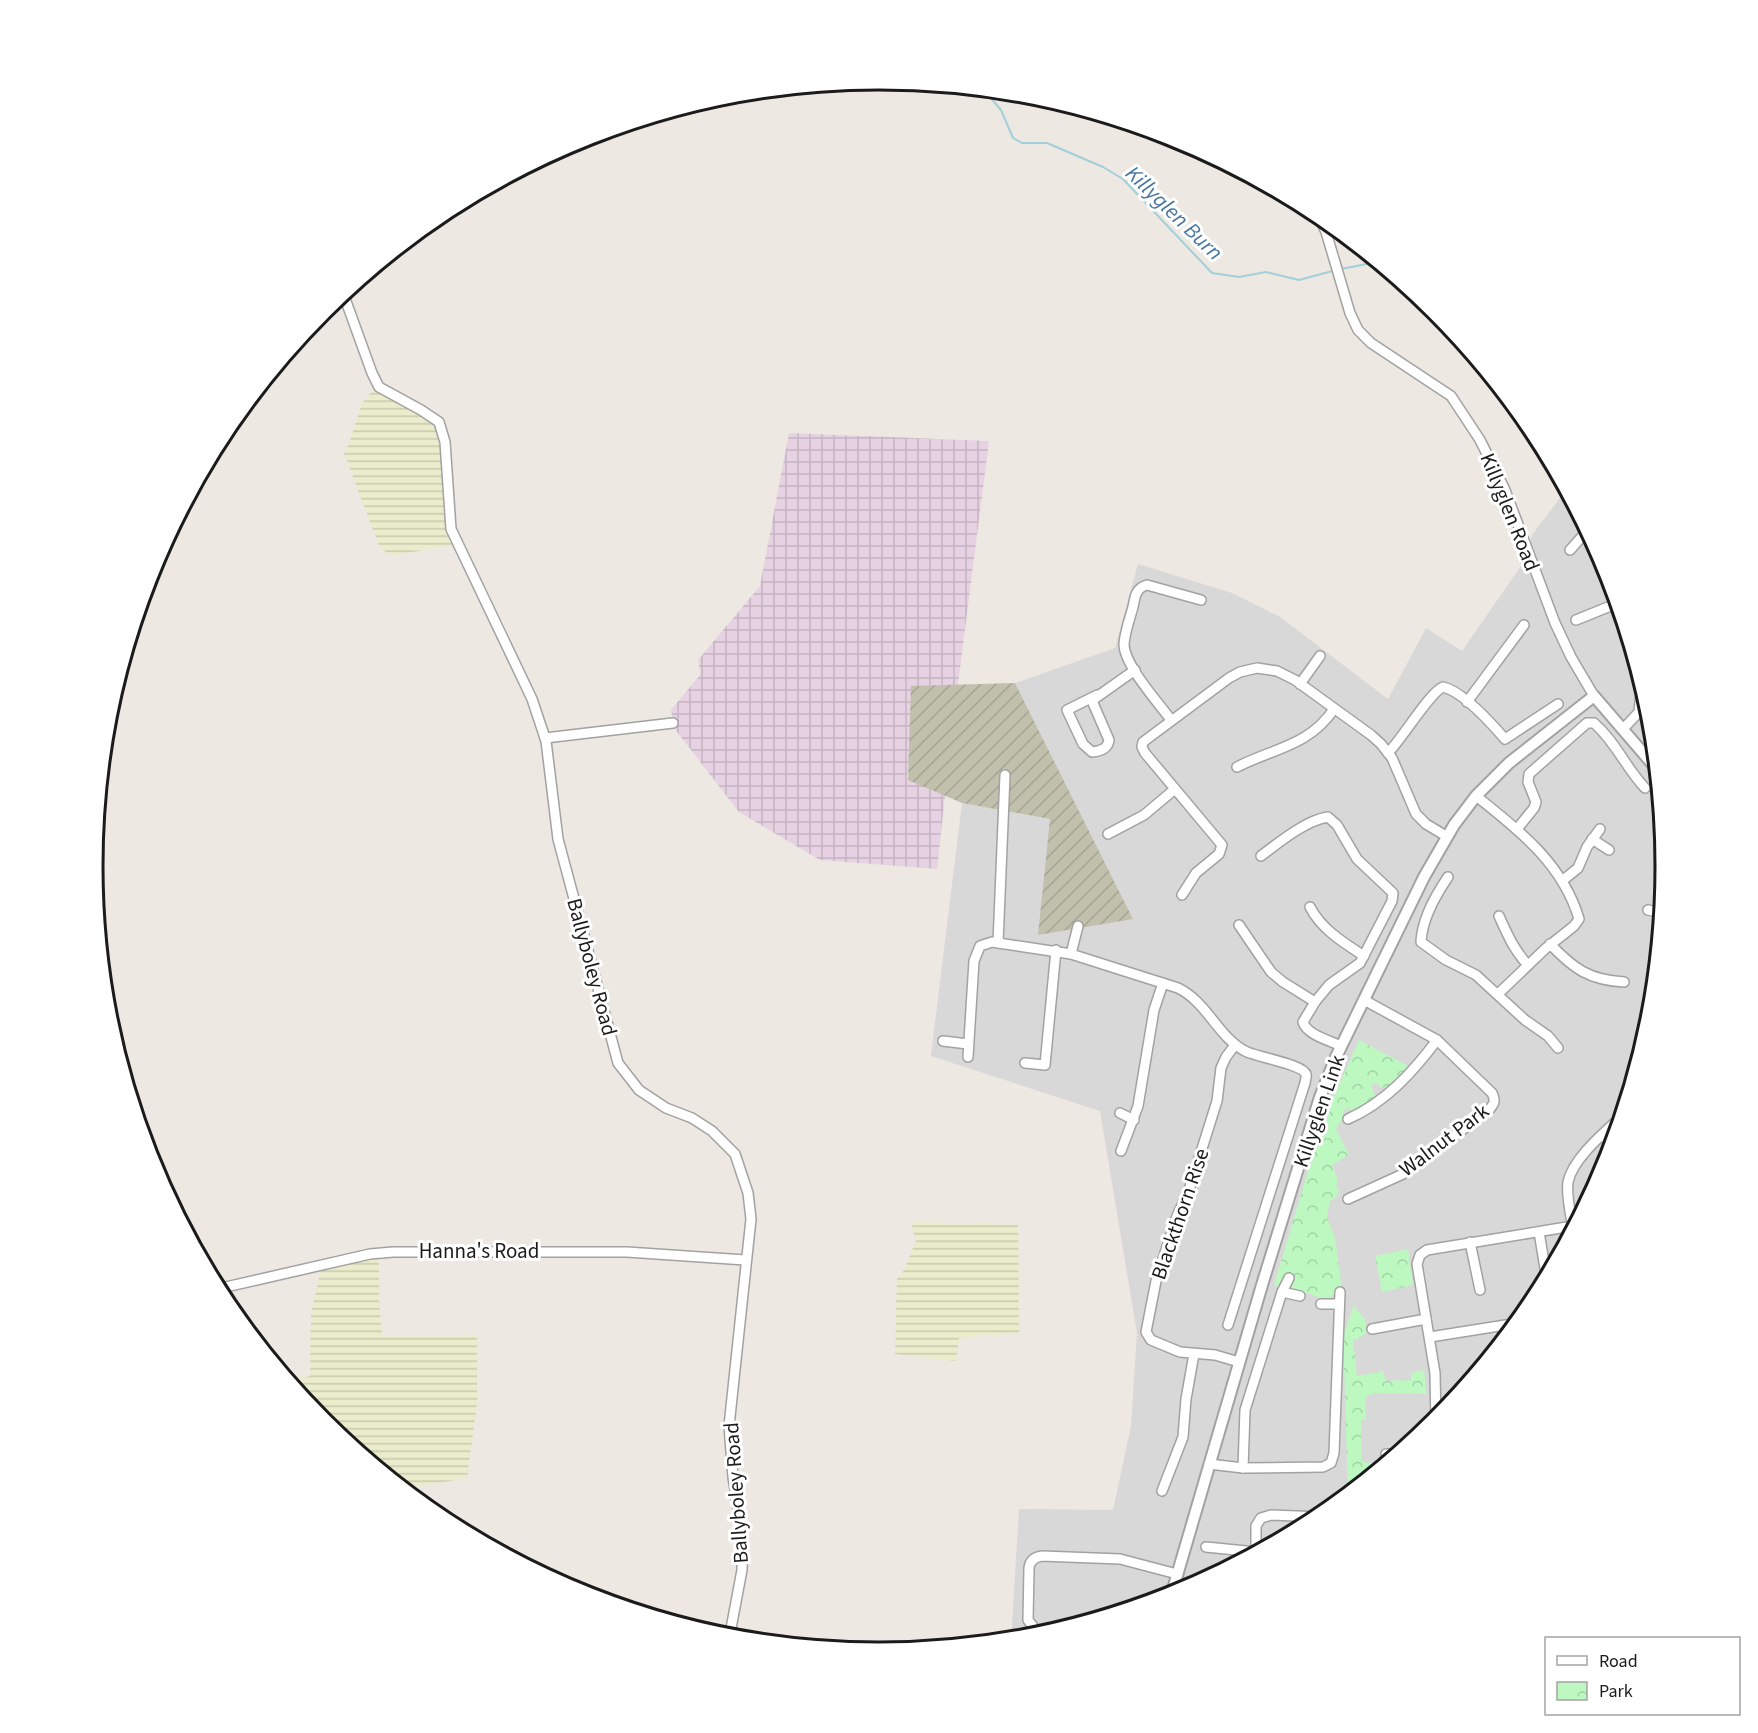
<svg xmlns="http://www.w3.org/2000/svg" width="1758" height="1733" viewBox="0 0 1758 1733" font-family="'Source Sans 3',sans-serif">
  <defs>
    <pattern id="industrial-grid" width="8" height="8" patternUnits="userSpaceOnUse" patternTransform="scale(1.5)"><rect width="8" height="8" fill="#e6d2e3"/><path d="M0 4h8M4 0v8" fill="none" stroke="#c5b4c2"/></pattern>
    <pattern id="construction-furrows" width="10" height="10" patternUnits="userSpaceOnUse" patternTransform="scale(1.5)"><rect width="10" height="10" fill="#c1c0ac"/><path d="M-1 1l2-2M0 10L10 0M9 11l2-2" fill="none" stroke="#a5a493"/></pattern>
    <pattern id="farmland-rules" width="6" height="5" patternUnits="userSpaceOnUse" patternTransform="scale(1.5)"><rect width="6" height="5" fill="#eaeccb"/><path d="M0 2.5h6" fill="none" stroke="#c8caae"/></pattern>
    <pattern id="park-crowns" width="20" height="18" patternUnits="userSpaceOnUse" patternTransform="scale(1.5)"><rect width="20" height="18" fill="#bcf8c0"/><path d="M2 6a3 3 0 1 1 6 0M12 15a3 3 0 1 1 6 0" fill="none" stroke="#a1d4a4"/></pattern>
  </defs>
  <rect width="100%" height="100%" fill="#ede8e1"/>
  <path fill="#d9d8d8" d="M1566 490 1606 566 1651 713 1666 867 1651 1020 1606 1168 1533 1304 1435 1423 1316 1521 1180 1594 1032 1638 1011 1641 1019 1509 1113 1510 1131 1426 1137 1333 1100 1111 931 1056 962 803 1050 819 1133 919 1015 683 1115 648 1138 564 1232 593 1280 617 1388 699 1426 628 1462 651 1521 566 1532 535Z"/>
  <path fill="url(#industrial-grid)" d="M789 433 989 441 957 692 920 695 907 777 946 786 937 869 820 860 739 812 674 728 671 710 701 674 698 660 760 586Z"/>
  <path fill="url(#construction-furrows)" d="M1015 683 1133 919 1038 935 1050 819 962 803 908 780 911 686Z"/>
  <g fill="url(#farmland-rules)">
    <path d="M372 391 383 392 420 412 434 425 443 451 457 544 396 555 387 553 379 546 344 453 349 444 362 403Z"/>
    <path d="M913 1222 1018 1225 1019 1333 959 1338 956 1361 895 1354 897 1279 905 1269 916 1240 912 1229Z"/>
    <path d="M379 1253V1301L382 1336H477V1403L467 1478 403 1489 322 1423 288 1381 310 1376 311 1313 322 1266Z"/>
  </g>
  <g fill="url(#park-crowns)">
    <path d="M1359 1040 1408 1066 1401 1076 1388 1088 1381 1087 1376 1083 1371 1086 1375 1094 1371 1102 1351 1113 1349 1108 1343 1110 1344 1116 1336 1129 1349 1155 1332 1165 1338 1181 1336 1185 1339 1191 1336 1197 1330 1201 1327 1217 1335 1238 1342 1289H1337L1330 1298H1321L1292 1288V1282L1288 1276 1281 1280 1279 1287 1274 1285 1323 1121Z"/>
    <path d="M1408 1249 1413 1285 1382 1292 1375 1256Z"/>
    <path d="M1354 1306 1365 1319 1367 1332 1358 1339 1353 1340 1357 1376 1383 1371 1386 1381 1411 1380V1373L1424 1370 1427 1394 1373 1393 1365 1398 1366 1420H1361V1461L1383 1466 1348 1495 1343 1333C1349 1324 1349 1315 1354 1306Z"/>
  </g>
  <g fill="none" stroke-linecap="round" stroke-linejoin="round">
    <g stroke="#a1cfda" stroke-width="2">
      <path d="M984 90 1001 110 1013 138 1022 143H1047L1103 167 1123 179 1212 273 1239 277 1266 272 1299 280 1336 270"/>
      <path d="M1341 269 1377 262"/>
      <path d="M423 1499V1506"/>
    </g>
    <defs>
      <g id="minor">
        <path d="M1318 214 1326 232 1350 313 1358 330 1371 343 1451 396 1480 440 1505 490 1555 623 1571 657 1594 696"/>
        <path d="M343 293 372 373 379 387 421 410 439 422 445 442 451 529 532 699 546 741 558 839 618 1063 639 1090 666 1108 692 1118 712 1131 735 1154 748 1193 751 1219 729 1426 733 1477 743 1541 742 1570 729 1639"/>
        <path d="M1570 550 1587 531"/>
        <path d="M1576 620 1618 603"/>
        <path d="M1300 684 1320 656"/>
        <path d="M1097 695 1067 710 1083 744 1092 752C1100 751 1108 749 1109 740L1093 703 1094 699 1135 670"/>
        <path d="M1467 702 1524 625"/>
        <path d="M1171 720C1158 702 1124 665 1124 644 1125 631 1130 618 1133 607 1135 596 1136 588 1147 585L1201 600"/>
        <path d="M1623 729 1639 712 1642 684"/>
        <path d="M545 738 673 723"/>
        <path d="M1388 753C1402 739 1430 692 1443 687 1462 691 1492 724 1505 739L1558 704"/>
        <path d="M1237 767C1274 748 1309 746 1334 709"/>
        <path d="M1476 796C1519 830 1563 864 1579 919L1574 926 1545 949 1498 994"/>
        <path d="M1517 829 1534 808 1536 802 1528 782 1529 774 1587 723H1594C1615 741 1626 768 1645 788"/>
        <path d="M1108 834 1144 815 1175 789"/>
        <path d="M1592 839 1609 850"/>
        <path d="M1261 856C1278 843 1306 820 1328 817L1337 825 1357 859 1393 893 1392 901 1360 963 1329 985 1315 1002 1303 1022C1307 1035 1329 1040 1341 1046"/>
        <path d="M1448 877C1435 896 1422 919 1421 942L1446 960 1476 975 1525 1020 1548 1036 1558 1048"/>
        <path d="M1562 881 1578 868 1587 847 1600 829"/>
        <path d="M1182 895 1196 873 1219 854 1222 845 1145 753 1142 747 1143 742 1229 678 1240 672 1257 668 1277 671 1295 680 1371 735 1381 744 1392 758 1416 814 1426 824 1446 836"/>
        <path d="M1310 907C1321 929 1344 943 1364 956"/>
        <path d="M1648 910 1661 913"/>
        <path d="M1499 916C1507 934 1514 950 1528 965"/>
        <path d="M1239 925 1271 972 1283 982 1315 1002"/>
        <path d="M998 943 1005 775"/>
        <path d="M1550 944C1574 969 1589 980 1624 982"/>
        <path d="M1071 954 1078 926"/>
        <path d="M943 1041 968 1044"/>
        <path d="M1235 1045 1226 1057 1221 1068 1217 1101 1189 1190 1177 1216 1156 1281 1146 1332 1151 1340 1180 1352 1215 1355 1239 1362"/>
        <path d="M968 1057 974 961 980 946 992 942 1071 954 1178 988C1207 1002 1218 1037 1245 1051 1256 1057 1302 1064 1306 1074 1307 1077 1305 1080 1305 1083L1228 1325"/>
        <path d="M1025 1063 1045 1065 1056 950"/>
        <path d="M1120 1113 1134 1120"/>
        <path d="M1348 1119C1386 1102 1413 1072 1437 1040"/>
        <path d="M1602 1135 1613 1146"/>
        <path d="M1121 1151 1138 1106 1154 1010 1163 983"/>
        <path d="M1348 1199 1403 1174 1489 1110C1494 1104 1496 1101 1492 1093L1437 1040 1364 1000"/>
        <path d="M1573 1229C1571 1215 1566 1196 1568 1182 1573 1158 1605 1132 1622 1116"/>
        <path d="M1539 1232 1546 1274"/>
        <path d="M1470 1242 1480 1290"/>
        <path d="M217 1289 370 1254 393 1252H627L745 1260"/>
        <path d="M1282 1292 1300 1296"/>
        <path d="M1321 1304H1339"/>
        <path d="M1372 1329 1426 1319"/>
        <path d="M1430 1337 1518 1323"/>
        <path d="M1436 1422 1435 1373 1417 1264 1420 1255 1427 1250 1573 1226"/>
        <path d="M1386 1454H1397"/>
        <path d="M1209 1464 1243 1468 1323 1467 1331 1463 1334 1453 1340 1292"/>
        <path d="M1243 1468 1245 1410 1282 1292 1289 1278"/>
        <path d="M1162 1491 1183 1437 1186 1399 1194 1354"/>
        <path d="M1206 1547 1256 1552"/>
        <path d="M1256 1553V1526L1261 1518 1271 1515 1321 1517"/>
        <path d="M1049 1633 1035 1629 1028 1620 1029 1568C1030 1560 1035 1557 1042 1556L1120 1559 1177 1574"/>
      </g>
      <path id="tertiary" d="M1171 1596 1262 1285 1320 1097 1336 1057 1424 877 1454 825 1476 796 1509 763 1594 696 1656 768"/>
    </defs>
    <use href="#minor" stroke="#a2a2a2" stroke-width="12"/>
    <use href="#tertiary" stroke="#a2a2a2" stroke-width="14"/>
    <use href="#minor" stroke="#fff" stroke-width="9"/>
    <use href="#tertiary" stroke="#fff" stroke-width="10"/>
  </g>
  <g text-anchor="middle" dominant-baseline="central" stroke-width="6" stroke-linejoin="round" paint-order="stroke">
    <g font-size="21" fill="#1b1b1b" stroke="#fff">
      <text transform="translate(1510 512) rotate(68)">Killyglen Road</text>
      <text transform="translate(592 967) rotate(75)">Ballyboley Road</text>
      <text transform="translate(1319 1111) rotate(-71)">Killyglen Link</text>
      <text transform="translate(1444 1140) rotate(-37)">Walnut Park</text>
      <text transform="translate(1180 1214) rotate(-71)">Blackthorn Rise</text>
      <text x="479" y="1251">Hanna's Road</text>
      <text transform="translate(736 1493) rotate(-94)">Ballyboley Road</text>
    </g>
    <g font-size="22" font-style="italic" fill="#4776a0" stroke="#fff">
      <text transform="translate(1174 213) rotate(44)">Killyglen Burn</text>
    </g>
  </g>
  <path d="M0 0H1758V1733H0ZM103 866a776 776 0 1 1 1552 0a776 776 0 1 1-1552 0Z" fill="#fff" fill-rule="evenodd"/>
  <path fill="none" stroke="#1b1b1b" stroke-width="3" d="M103 866a776 776 0 1 1 1552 0a776 776 0 1 1-1552 0Z"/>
  <rect x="1545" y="1637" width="195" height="78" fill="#ffffff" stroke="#a4a4a4" stroke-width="1.5"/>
  <rect x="1557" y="1656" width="30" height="9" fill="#ffffff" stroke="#a4a4a4" stroke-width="1.5"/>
  <text x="1599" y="1667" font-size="18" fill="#1b1b1b">Road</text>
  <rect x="1557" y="1682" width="30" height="18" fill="url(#park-crowns)" stroke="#a4a4a4" stroke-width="1.5"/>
  <text x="1599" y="1697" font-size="18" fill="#1b1b1b">Park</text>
</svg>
